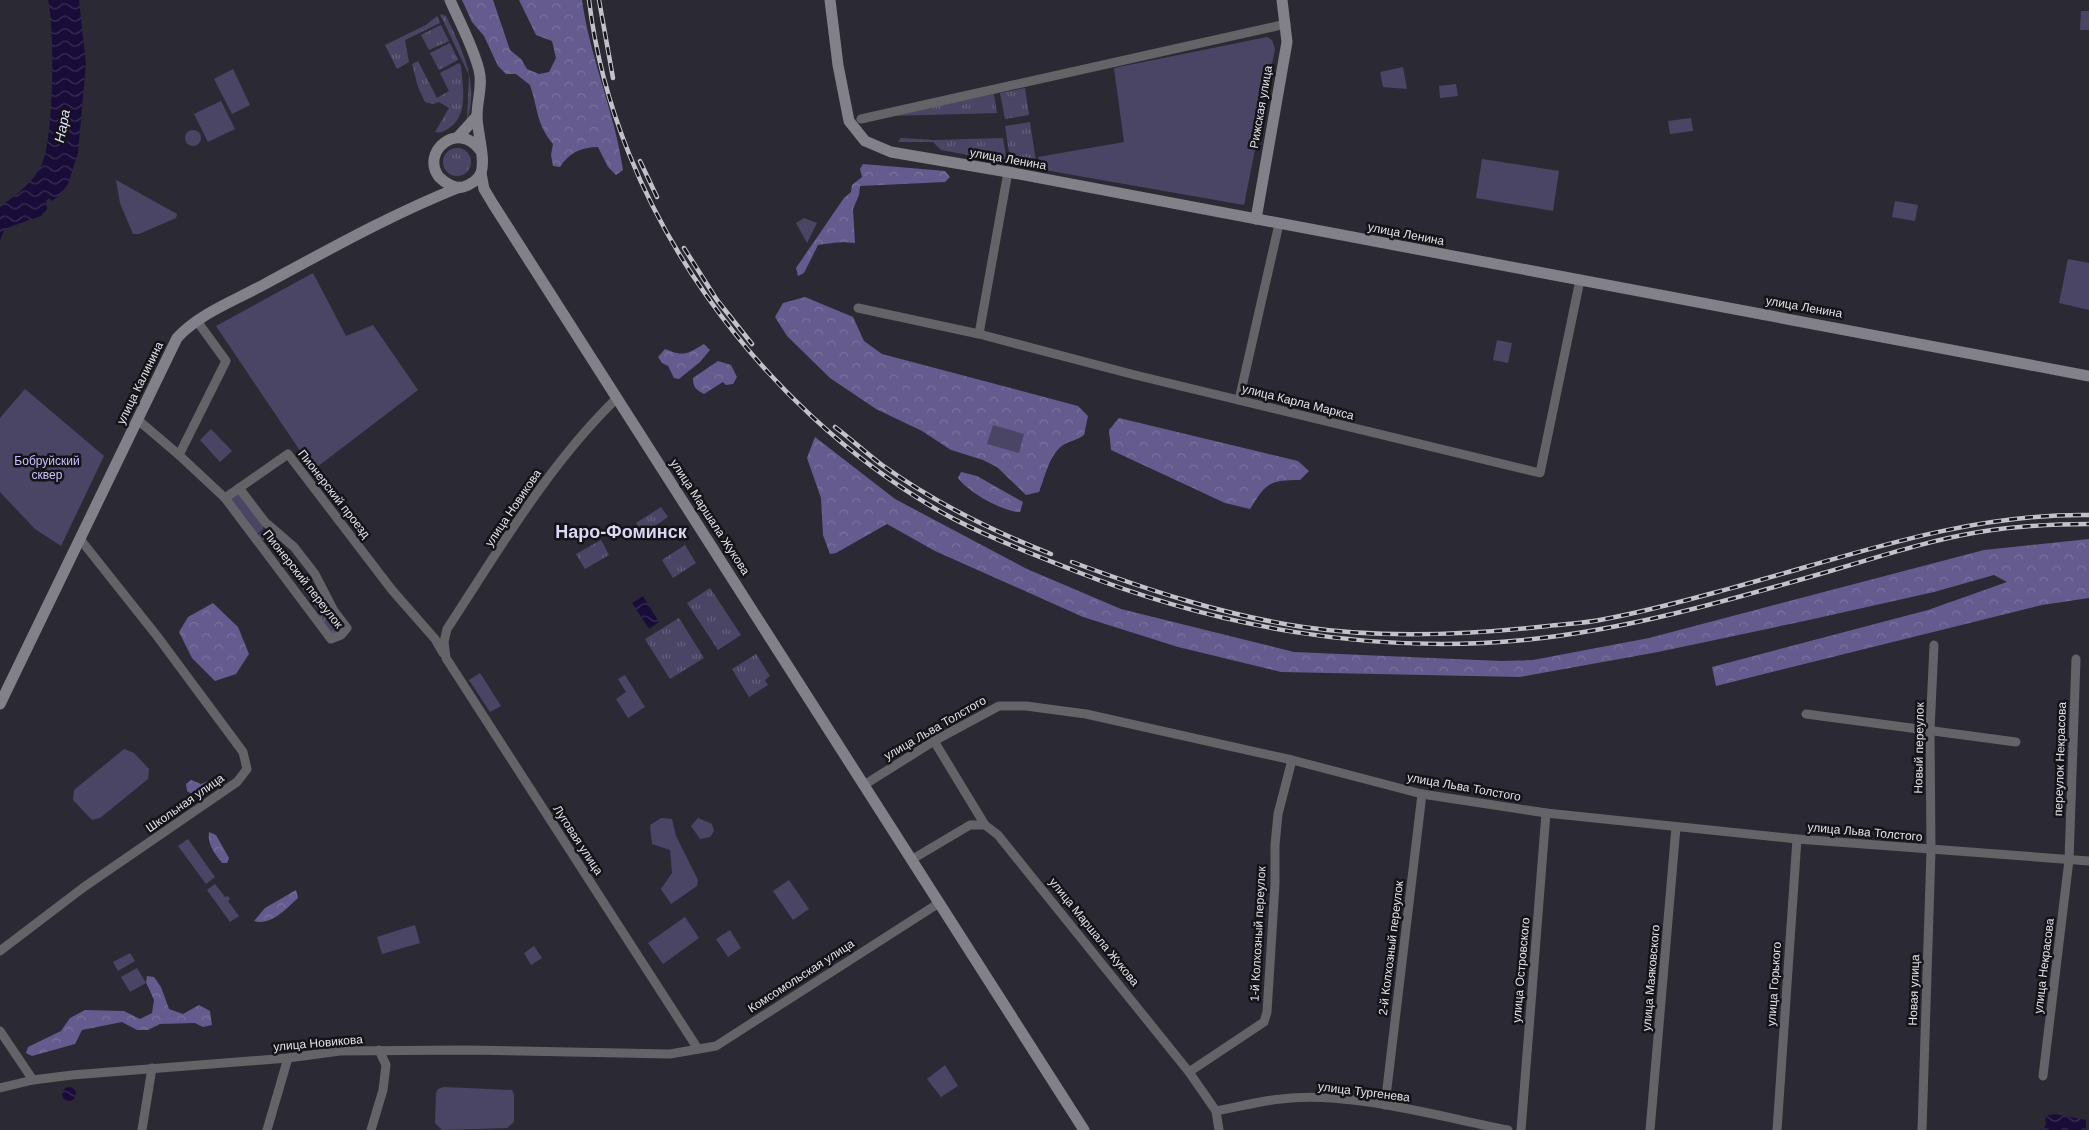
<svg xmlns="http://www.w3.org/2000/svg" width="2089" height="1130" viewBox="0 0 2089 1130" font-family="Helvetica,sans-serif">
  <defs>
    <pattern id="grass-tufts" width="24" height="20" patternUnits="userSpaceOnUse" patternTransform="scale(1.25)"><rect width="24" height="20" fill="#4b4565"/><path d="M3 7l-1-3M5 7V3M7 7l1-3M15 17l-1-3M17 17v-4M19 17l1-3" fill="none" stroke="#65607b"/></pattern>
    <pattern id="forest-crowns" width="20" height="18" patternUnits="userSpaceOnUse" patternTransform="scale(1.25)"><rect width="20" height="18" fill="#655b8e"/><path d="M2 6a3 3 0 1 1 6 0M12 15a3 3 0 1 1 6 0" fill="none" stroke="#7b729e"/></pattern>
    <pattern id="water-waves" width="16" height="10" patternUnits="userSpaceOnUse" patternTransform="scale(1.25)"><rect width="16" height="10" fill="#1a0c38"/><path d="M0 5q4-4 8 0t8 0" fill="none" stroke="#3b2f55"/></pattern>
  </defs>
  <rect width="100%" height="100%" fill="#2b2a34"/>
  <g fill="url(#grass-tufts)">
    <path d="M440 14 446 16C461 47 480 84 467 120L469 75Z"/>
    <path d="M437 16 440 23 405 40 409 62 397 69 385 45 426 25Z"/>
    <path d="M441 25 449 41 429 50 421 35Z"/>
    <path d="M450 43 458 60 439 70 430 53Z"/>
    <path d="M418 61 437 98 449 91 440 73 459 63 461 66C463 89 469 118 446 130 442 132 440 133 435 132L449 108 439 102 433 104 425 102 418 87 412 64Z"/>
    <path d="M1025 88 1029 115 1005 119 1000 93Z"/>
    <path d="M994 94 997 113 890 116Z"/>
    <path d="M1030 122 1037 168 1011 165 1005 126Z"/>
    <path d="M901 138 934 140 1003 138 1007 162 941 150 933 142H898Z"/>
    <circle cx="457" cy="162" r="14"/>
    <path d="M661 507 668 517 643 534 636 523Z"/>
    <path d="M263 531 290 566H298L300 570 298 576 318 603 325 602 341 624C340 630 339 632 333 635L318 619 319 611 267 541 259 539 256 536Z"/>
    <path d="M601 540 609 555 585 569 576 554Z"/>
    <path d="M685 545 696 563 673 578 662 560Z"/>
    <path d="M710 588 741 635 718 650 687 603Z"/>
    <path d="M679 618 704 658 670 679 645 639Z"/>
    <path d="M756 654 770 676 765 680 768 685 749 697 732 669Z"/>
  </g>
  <g fill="url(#forest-crowns)">
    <path d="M462 0H493L510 50 521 59 527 69 539 74 549 72 556 58 552 41 536 35 519 0H582C590 58 615 113 623 170L616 175 608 167 598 147C581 147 569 153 560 167L553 166 551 155 553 144C536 124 538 108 530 85L516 74H506L498 66 484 36 472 22Z"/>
    <path d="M863 164 945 171 950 177 945 182 860 186 859 195 853 209 855 243C841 241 831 243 818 245L804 273 798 276 796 268 844 198 851 192 852 185 862 177 860 169Z"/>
    <path d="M805 297 853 317 864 341 882 354 1078 406 1088 416 1084 435C1078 440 1069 441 1063 445 1049 455 1045 477 1039 492L1026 495 997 467 983 460 951 450 922 431 876 409 830 378 787 336 775 317 783 303Z"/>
    <path d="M704 344 710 350 700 362 679 379 674 378 668 366 662 363 658 357 665 349C684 357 687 354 704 344Z"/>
    <path d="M718 361 731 365 737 377 733 384 726 385 723 382 704 394C696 390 693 387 693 378Z"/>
    <path d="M1119 418 1298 461 1309 471 1300 480C1269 480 1266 483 1250 509L1225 503 1111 450 1109 430Z"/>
    <path d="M815 437 895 499 1027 569 1121 609 1294 652 1501 661 1533 660 1649 638 1984 550 2089 539V598L2042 605 1716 686 1712 667 1928 610 2007 582 1994 575 1934 592 1809 620 1658 652 1520 677 1281 672 1178 647 1083 617 935 551 887 524 836 553 830 554 823 535 821 498 807 458Z"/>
    <path d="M961 472 977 476 1023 502 1020 512C1003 512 968 492 958 478Z"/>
    <path d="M213 603 238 627 249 654 236 674 215 681 192 658 179 632 188 617Z"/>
    <path d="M215 778 219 780C210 791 199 799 187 791L186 784 191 780 201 784Z"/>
    <path d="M209 832 216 835 229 858 227 863H222C215 854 207 844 209 832Z"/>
    <path d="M296 890 298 898C286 909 271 926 254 921L265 908Z"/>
    <path d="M147 976 154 977 161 987 169 1009 183 1014 199 1005 210 1011 212 1025 203 1027 195 1023 160 1024 148 1030H137L122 1022 82 1030 75 1044 32 1056 26 1053 28 1047 61 1031 70 1018 85 1010 124 1011 140 1019 152 1013 154 1000 146 982Z"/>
  </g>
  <g fill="#4b4565">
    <path d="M2081 11H2089V30H2080Z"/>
    <path d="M1267 37 1272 40 1275 49 1244 205 1039 169 1038 157 1124 142 1114 68Z"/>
    <path d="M1403 67 1407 89 1383 87 1380 72Z"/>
    <path d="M233 69 250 105 232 114 214 79Z"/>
    <path d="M1456 84 1458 96 1440 98 1439 86Z"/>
    <path d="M221 101 235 129 208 142 194 114Z"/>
    <path d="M1691 118 1693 131 1670 134 1668 121Z"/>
    <circle cx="193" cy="138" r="8"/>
    <path d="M1482 159 1559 171 1553 211 1476 198Z"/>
    <path d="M116 180 177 214 176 218 139 234H133L120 203Z"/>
    <path d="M1895 201 1918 205 1915 221 1892 217Z"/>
    <path d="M804 218 817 223 807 243 796 223Z"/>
    <path d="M2068 259 2089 263V310L2059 303Z"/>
    <path d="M313 273 346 336 373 325 418 390 313 470 216 326Z"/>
    <path d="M1497 340 1512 343 1508 363 1493 360Z"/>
    <path d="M25 389 104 456 61 546 35 529 0 492V418Z"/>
    <path d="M993 425 1024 434 1019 453 987 444Z"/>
    <path d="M211 429 232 451 220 462 200 440Z"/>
    <path d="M238 492 264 525 263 529 255 536 227 499Z"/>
    <path d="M480 673 501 706 490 712 469 680Z"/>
    <path d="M625 675 645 707 628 718 616 699 626 692 618 679Z"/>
    <path d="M124 749 134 753 149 769 148 779 100 818 92 820 73 800 74 790Z"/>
    <path d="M661 818 672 819 676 836 698 880 697 886 671 904 661 889 672 873 670 850 652 844 650 825Z"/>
    <path d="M698 818 712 824 714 831 710 837 700 839 691 826Z"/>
    <path d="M188 839 215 877 206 884 178 846Z"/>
    <path d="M789 880 809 909 793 920 773 891Z"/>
    <path d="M215 884 225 897 228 896 230 899 228 901 239 916 230 922 207 890Z"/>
    <path d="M685 917 699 938 663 964 648 943Z"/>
    <path d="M415 925 420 943 382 954 377 937Z"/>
    <path d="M730 930 741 948 728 957 716 939Z"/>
    <path d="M534 946 542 958 531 965 524 953Z"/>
    <path d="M130 953 135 961 118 971 113 962Z"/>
    <path d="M137 968 146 983 130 992 121 977Z"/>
    <path d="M945 1065 958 1086 941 1097 927 1079Z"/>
    <path d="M444 1087 512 1090 514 1094V1122L507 1128 442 1130 435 1123 436 1093 438 1089Z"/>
  </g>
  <g fill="url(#water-waves)">
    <path d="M48 0H79L86 64 78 153 68 184 59 196 52 201 49 198 46 201 47 209 41 216 4 229 0 241V207C17 194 33 183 42 164 54 138 55 29 48 0Z"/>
    <path d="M643 596 659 622 649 629 632 603Z"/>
    <circle cx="69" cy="1094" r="7"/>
    <path d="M2055 1114 2086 1120V1130H2043L2046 1124 2045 1116Z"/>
  </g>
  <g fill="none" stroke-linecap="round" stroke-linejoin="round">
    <g stroke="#636368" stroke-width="9">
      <path d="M861 119 1286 24"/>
      <path d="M858 308 979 334 1135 375 1540 473 1580 280"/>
      <path d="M979 334 1008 172"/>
      <path d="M617 398C548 465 499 550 447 629L444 642 446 658 698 1049"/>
      <path d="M1239 400 1279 224"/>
      <path d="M138 420 179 455 226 361 197 321"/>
      <path d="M179 455 225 498 288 454 392 590 435 639 443 653"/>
      <path d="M225 498 331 639 341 635 347 628 334 611 315 574 294 547 265 522 239 488"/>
      <path d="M1806 714 2016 742"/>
      <path d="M934 741 985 825"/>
      <path d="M864 785 934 741 999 706H1026L1086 714 1292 760 1422 794 1546 813 1797 839 2089 861"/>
      <path d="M911 860 970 825H985L998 835 1189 1072 1216 1111 1219 1130"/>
      <path d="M0 951 84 887 237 782 247 769 243 752 157 636 80 539"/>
      <path d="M0 1031 33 1080"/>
      <path d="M1189 1072 1264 1022 1267 1012 1275 884V845L1278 814 1292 760"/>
      <path d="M2043 1076 2069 860 2076 659"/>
      <path d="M0 1088 33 1080 72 1075 288 1058 340 1051 466 1050 670 1054 716 1046 939 903"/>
      <path d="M1385 1105 1422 794"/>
      <path d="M1216 1111C1238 1107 1259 1101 1281 1099 1347 1090 1441 1117 1508 1130"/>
      <path d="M142 1130 152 1068"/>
      <path d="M267 1130 288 1058"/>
      <path d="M371 1130 383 1090 386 1065 379 1050"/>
      <path d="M1521 1130 1546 813"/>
      <path d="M1650 1130 1676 827"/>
      <path d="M1777 1130 1797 839"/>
      <path d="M1922 1130 1931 850 1930 730 1934 645"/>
    </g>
    <g stroke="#82818a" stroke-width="11">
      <path d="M450 0C460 23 473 46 479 70 483 85 477 101 477 116 477 131 486 159 481 173 478 180 470 185 463 187 455 189 445 183 439 177 420 152 458 120 480 150"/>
      <path d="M830 0 838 65 849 121 865 141 891 152 1008 172 2089 376"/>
      <path d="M458 137 477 116"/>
      <path d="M481 173 484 189 493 204 1084 1130"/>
      <path d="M1256 219 1287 42 1282 0"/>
      <path d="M0 704 177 338C200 313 236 300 265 284 328 250 392 214 460 187"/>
    </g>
    <defs>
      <g id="rail">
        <path d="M589 0C614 210 760 408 941 512 984 536 1030 553 1075 571 1217 627 1371 655 1524 640 1625 630 1723 602 1820 574 1872 559 1925 541 1979 532 2016 526 2052 524 2089 524"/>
        <path d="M599 0 613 78"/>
        <path d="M640 161 657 197"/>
        <path d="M684 248 717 300 752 344"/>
        <path d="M835 427C851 439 866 453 882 465 934 502 992 531 1051 554"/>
        <path d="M1072 562C1148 590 1223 615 1303 627 1384 639 1468 635 1548 626 1567 624 1587 623 1605 619 1643 612 1680 602 1717 592 1839 560 1961 513 2089 515"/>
      </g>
    </defs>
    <use href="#rail" stroke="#c3c2ca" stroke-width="4.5"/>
    <use href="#rail" stroke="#141318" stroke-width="2.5" stroke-dasharray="8" stroke-linecap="butt"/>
  </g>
  <g text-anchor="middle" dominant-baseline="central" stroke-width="5" stroke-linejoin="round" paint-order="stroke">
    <g font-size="12" fill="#e3e2e9" stroke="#141318">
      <text transform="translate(1261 107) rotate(-80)">Рижская улица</text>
      <text transform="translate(1008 159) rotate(10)">улица Ленина</text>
      <text transform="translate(1406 234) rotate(11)">улица Ленина</text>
      <text transform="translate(1804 307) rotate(10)">улица Ленина</text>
      <text transform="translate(140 383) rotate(-64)">улица Калинина</text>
      <text transform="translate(1298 402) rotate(14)">улица Карла Маркса</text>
      <text transform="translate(334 494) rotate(52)">Пионерский проезд</text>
      <text transform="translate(513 508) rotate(-56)">улица Новикова</text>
      <text transform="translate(710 517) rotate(57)">улица Маршала Жукова</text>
      <text transform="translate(303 579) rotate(52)">Пионерский переулок</text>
      <text transform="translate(935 728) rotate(-30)">улица Льва Толстого</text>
      <text transform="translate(1919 748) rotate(-89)">Новый переулок</text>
      <text transform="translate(2060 759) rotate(-88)">переулок Некрасова</text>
      <text transform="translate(1464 787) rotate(10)">улица Льва Толстого</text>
      <text transform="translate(185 803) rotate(-35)">Школьная улица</text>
      <text transform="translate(1865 832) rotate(5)">улица Льва Толстого</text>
      <text transform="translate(578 840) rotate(57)">Луговая улица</text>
      <text transform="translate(1094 932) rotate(51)">улица Маршала Жукова</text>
      <text transform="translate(1258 934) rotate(-87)">1-й Колхозный переулок</text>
      <text transform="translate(1391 948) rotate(-83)">2-й Колхозный переулок</text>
      <text transform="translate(2044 966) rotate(-83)">улица Некрасова</text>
      <text transform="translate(1521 970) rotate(-85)">улица Островского</text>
      <text transform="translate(801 976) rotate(-33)">Комсомольская улица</text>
      <text transform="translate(1651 978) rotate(-85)">улица Маяковского</text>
      <text transform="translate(1774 984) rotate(-86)">улица Горького</text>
      <text transform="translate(1914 990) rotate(-88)">Новая улица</text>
      <text transform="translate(318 1043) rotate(-5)">улица Новикова</text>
      <text transform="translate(1364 1092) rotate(7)">улица Тургенева</text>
    </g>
    <g font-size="12" fill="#c9bffe" stroke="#141318">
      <text x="47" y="461">Бобруйский<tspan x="47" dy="14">сквер</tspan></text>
    </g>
    <g font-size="14" font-style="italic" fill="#e2defe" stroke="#141318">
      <text transform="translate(62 126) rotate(-79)">Нара</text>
    </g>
    <g font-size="18" font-weight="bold" fill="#dbd7f4" stroke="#141318">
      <text x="621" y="532">Наро-Фоминск</text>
    </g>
  </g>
</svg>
